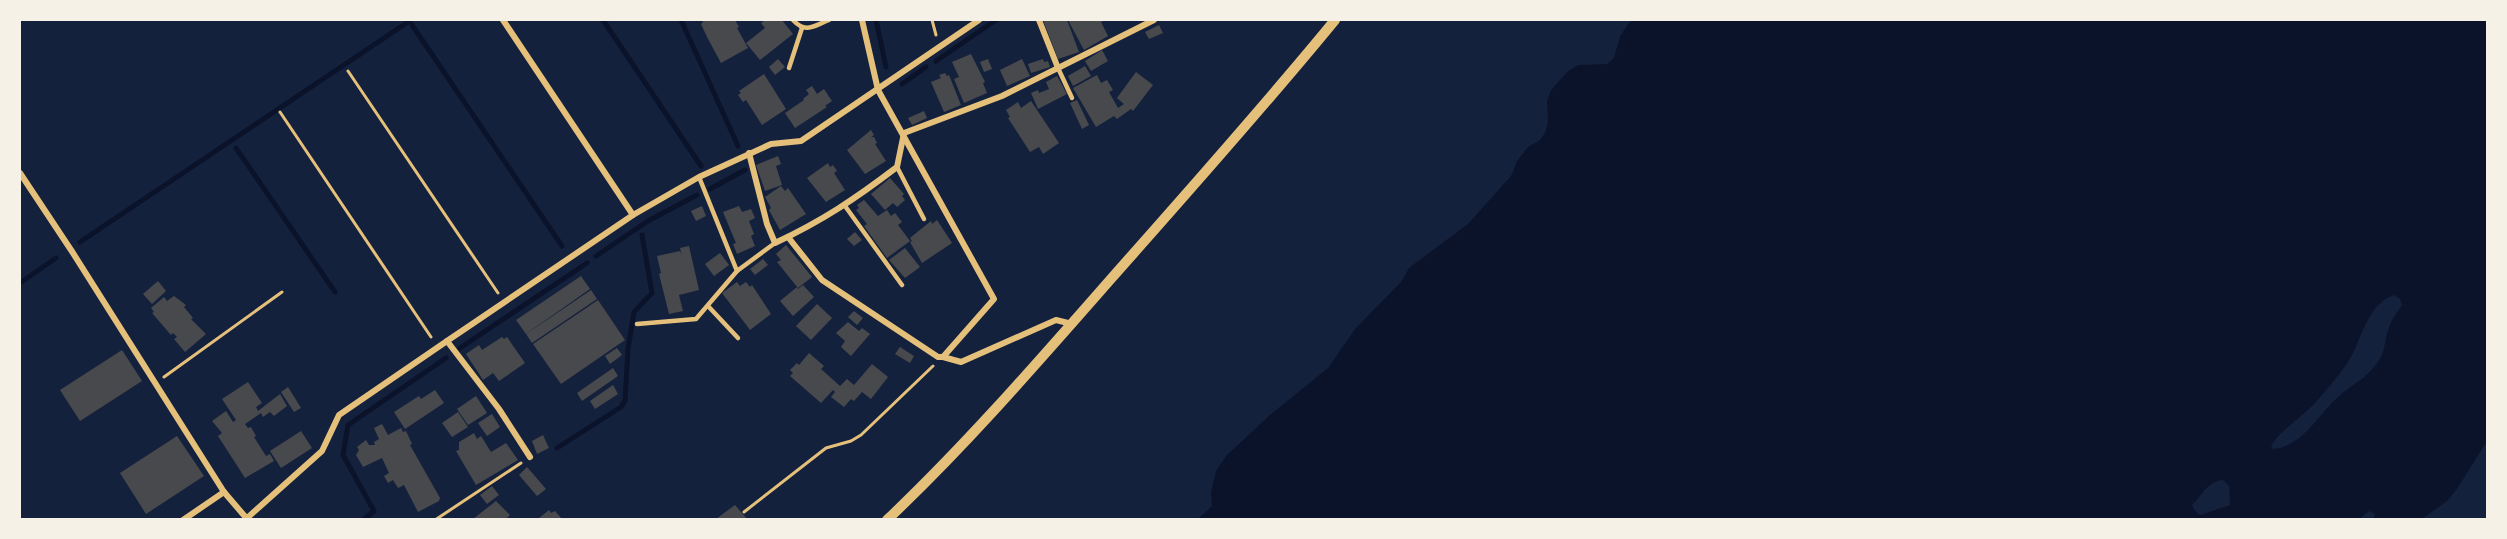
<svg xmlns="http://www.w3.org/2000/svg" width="2507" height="539" viewBox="0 0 2507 539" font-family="Poppins,sans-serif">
  <rect width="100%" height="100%" fill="#14213d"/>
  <path fill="#0b132b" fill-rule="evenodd" d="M1631 20H2487V441L2457 489 2447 501 2422 519H2373L2375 514 2369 511 2358 520 1198 519 1212 506 1211 492 1216 471 1226 456 1270 415 1328 368 1355 329 1401 282 1409 268 1468 224 1511 176 1517 161 1528 147 1540 140 1545 133 1548 122 1547 101 1551 90 1568 71 1578 65 1607 64 1614 58 1620 36ZM2394 295 2400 299 2402 305C2398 312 2392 318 2390 325 2385 336 2386 346 2381 357 2368 379 2354 382 2337 398 2317 416 2303 446 2273 449L2271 446C2277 433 2303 416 2314 404 2325 392 2336 379 2346 365 2362 343 2365 305 2394 295ZM2223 480 2229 486 2230 505 2200 515 2194 510 2192 505C2202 496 2207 481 2223 480Z"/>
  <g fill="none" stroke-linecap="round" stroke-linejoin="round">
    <g stroke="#0b132b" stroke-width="5">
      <path d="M603 20 701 166"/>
      <path d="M681 20 738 146"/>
      <path d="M876 20 886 67"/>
      <path d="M412 25 562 246"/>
      <path d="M936 61 996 20"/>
      <path d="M902 84 926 67"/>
      <path d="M236 148 335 292"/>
      <path d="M710 189 745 170"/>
      <path d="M80 242 411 20"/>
      <path d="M596 256 648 221 697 195"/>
      <path d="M20 283 56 258"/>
      <path d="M460 348 587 263"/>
      <path d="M557 448 621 407 625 401 628 349 634 312 652 293 642 235"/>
      <path d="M363 520 374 511 343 455 348 425 446 358"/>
    </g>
  </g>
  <g fill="#48494c">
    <path d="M702 20H735L739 27 737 28 748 48 721 63 707 37 701 24 703 22Z"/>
    <path d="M765 20H782L793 34 760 60 746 43 765 28 761 23Z"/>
    <path d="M1043 20H1067L1079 52 1058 59Z"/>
    <path d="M1068 20H1106L1101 22 1108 36 1084 50Z"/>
    <path d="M1159 25 1163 33 1149 39 1145 32Z"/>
    <path d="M1102 50 1108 61 1091 71 1085 61Z"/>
    <path d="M971 54 985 82 983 83 987 93 964 103 954 79 959 77 952 62Z"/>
    <path d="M778 59 785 67 775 75 769 67Z"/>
    <path d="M988 59 992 69 984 72 980 62Z"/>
    <path d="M1022 59 1030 76 1007 86 1000 70Z"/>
    <path d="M1043 59 1044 62 1048 61 1050 67 1031 73 1028 64Z"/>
    <path d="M1085 66 1091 76 1073 86 1068 76Z"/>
    <path d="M1136 72 1153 85 1133 111 1131 109 1117 119 1114 116 1096 127 1073 88 1097 75 1101 83 1107 80 1113 90 1109 92 1118 108 1124 104 1117 98Z"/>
    <path d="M945 73 947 76 949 75 961 105 944 112 931 82 941 78 939 75Z"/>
    <path d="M764 74 786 109 762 125 746 100 743 102 738 95 741 93 739 91Z"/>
    <path d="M1057 76 1067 94 1038 109 1031 93 1038 90 1039 93 1049 89 1046 82Z"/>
    <path d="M812 86 817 94 824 89 832 101 825 106 827 107 795 128 785 113 804 100 803 99 809 94 806 90Z"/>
    <path d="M1077 100 1089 125 1082 129 1070 103Z"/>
    <path d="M1031 101 1059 143 1043 154 1039 147 1030 152 1008 118 1010 117 1006 110 1018 102 1021 108Z"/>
    <path d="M924 111 927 118 912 125 908 118Z"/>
    <path d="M871 130 874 135 871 137H874L877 143 875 144 886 161 865 174 847 150Z"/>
    <path d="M778 156 781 164 776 166 782 185 765 191 756 165Z"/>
    <path d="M828 163 830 167 833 165 837 171 834 173 845 190 826 202 807 178Z"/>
    <path d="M890 178 904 194 902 196 905 200 897 207 893 203 885 210 871 194Z"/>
    <path d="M781 186 785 191 788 188 806 214 780 230 769 210 771 208 765 197Z"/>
    <path d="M864 200 878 216 887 210 891 216 895 213 902 222 898 225 910 241 887 258 864 226 867 224 856 210 859 208 857 205Z"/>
    <path d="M702 206 706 216 696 221 691 211Z"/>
    <path d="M739 206 742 212 751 209 755 218 749 221 754 234 751 236 755 246 737 254 733 244 736 243 723 212Z"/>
    <path d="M937 220 952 243 922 263 910 242 912 241 910 238 931 221 932 224Z"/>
    <path d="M855 232 862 240 854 246 847 239Z"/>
    <path d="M786 245 812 277 798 288 777 262 781 260 776 254Z"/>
    <path d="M689 246 699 290 679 295 683 311 669 314 659 274 661 273 657 256 680 251 682 255 680 248Z"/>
    <path d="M905 248 920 267 905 278 889 260Z"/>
    <path d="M720 253 729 265 714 276 705 264Z"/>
    <path d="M763 259 768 265 755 275 750 269Z"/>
    <path d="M581 276 590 289 526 334 516 320Z"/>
    <path d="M158 281 166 291 152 304 143 294Z"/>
    <path d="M737 282 740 286 746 282 750 287 752 285 771 314 750 330 722 293Z"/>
    <path d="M803 285 814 297 793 316 780 301 797 287 798 289Z"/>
    <path d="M591 290 597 299 532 343 526 334Z"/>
    <path d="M174 296 186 305 184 307 193 318 191 319 206 334 185 352 174 339 177 337 173 333 171 335 152 313 154 312 151 308 164 297 167 301Z"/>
    <path d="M598 300 625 340 561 384 533 344Z"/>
    <path d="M817 304 832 318 811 340 796 326Z"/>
    <path d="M854 311 863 318 857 325 848 317Z"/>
    <path d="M848 322 859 331 862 328 870 334 851 356 841 347 845 341 836 333Z"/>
    <path d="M502 337 504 339 507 337 525 363 499 381 493 373 483 380 466 354 479 345 482 350Z"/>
    <path d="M900 347 914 356 910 363 895 354Z"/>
    <path d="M617 348 622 355 610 364 605 356Z"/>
    <path d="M122 350 142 381 80 421 60 390Z"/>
    <path d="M809 353 824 366 821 369 840 386 847 379 854 385 872 364 888 377 871 399 862 392 854 401 851 399 844 407 831 397 835 392 833 390 821 403 790 376 793 373 790 370 797 363 799 365Z"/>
    <path d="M613 368 618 376 582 401 577 393Z"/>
    <path d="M248 382 262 403 256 407 258 411 280 394 287 406 274 416 270 412 263 417 261 413 245 424 248 428 251 427 256 436 254 437 266 456 270 454 274 461 245 478 218 436 222 433 212 421 226 411 233 422 236 420 222 399Z"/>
    <path d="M613 385 618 394 595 409 590 401Z"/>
    <path d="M288 387 301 408 294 412 281 392Z"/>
    <path d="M435 390 444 403 405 429 394 412 419 396 421 399Z"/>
    <path d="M476 396 487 413 468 425 457 409Z"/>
    <path d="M458 412 468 427 452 437 442 423Z"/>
    <path d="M492 414 500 427 487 436 478 423Z"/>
    <path d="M382 424 388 435 401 428 403 432 406 431 412 444 410 445 440 498 439 501 418 512 404 485 398 488 393 480 388 483 384 476 389 473 382 458 363 467 356 455 359 450 357 447 366 440 369 445H375L374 442 379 439 374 428Z"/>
    <path d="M301 431 312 448 281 468 270 451Z"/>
    <path d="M474 433 477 439 481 436 491 452 506 443 518 460 476 485 456 451 459 450V442Z"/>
    <path d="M543 435 549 448 537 454 532 441Z"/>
    <path d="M177 436 204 476 146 514 120 473Z"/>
    <path d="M527 467 546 489 537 496 519 475Z"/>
    <path d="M492 486 499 495 487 504 480 495Z"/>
    <path d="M496 501 510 515 507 518 508 519H473Z"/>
    <path d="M735 505 747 519H716Z"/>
    <path d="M549 510 551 513 555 511 562 519H538Z"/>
  </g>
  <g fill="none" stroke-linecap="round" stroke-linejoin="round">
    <g stroke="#e5c07b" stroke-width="3">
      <path d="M932 20 936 35"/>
      <path d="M348 71 498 293"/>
      <path d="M280 112 431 337"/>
      <path d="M164 377 282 292"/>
      <path d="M744 512 826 448 851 441 861 435 933 366"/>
      <path d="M435 520 521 463"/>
    </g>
    <g stroke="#e5c07b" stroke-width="4.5">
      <path d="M793 20C806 34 813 26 829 20"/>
      <path d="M789 68 802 28"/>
      <path d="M1058 68 1072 98"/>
      <path d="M897 167 924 219"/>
      <path d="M699 177 737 271"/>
      <path d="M845 206 902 285"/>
      <path d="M708 306 738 338"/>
      <path d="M637 324 696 319 737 271 775 243"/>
    </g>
    <g stroke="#e5c07b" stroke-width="6">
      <path d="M503 20 633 215"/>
      <path d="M862 20 878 90 994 299 943 357 961 362 1056 320 1072 324"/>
      <path d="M1039 20 1058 68"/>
      <path d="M749 153 767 224 775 243C822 221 855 199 897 167L904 133 1002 96 1154 20"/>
      <path d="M20 173 73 253 224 492 248 520"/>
      <path d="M788 237 822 280 938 357H943"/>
      <path d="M447 341 499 409 530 457"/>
      <path d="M246 519 322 451 339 415 447 341 633 215 699 177 771 144 801 141 979 20"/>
      <path d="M183 520 224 492"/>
    </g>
    <path stroke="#e5c07b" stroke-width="10" d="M887 520C966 445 1038 362 1110 280 1186 194 1262 109 1335 20"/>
  </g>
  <rect width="2507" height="539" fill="none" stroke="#f6f1e7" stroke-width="42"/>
</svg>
